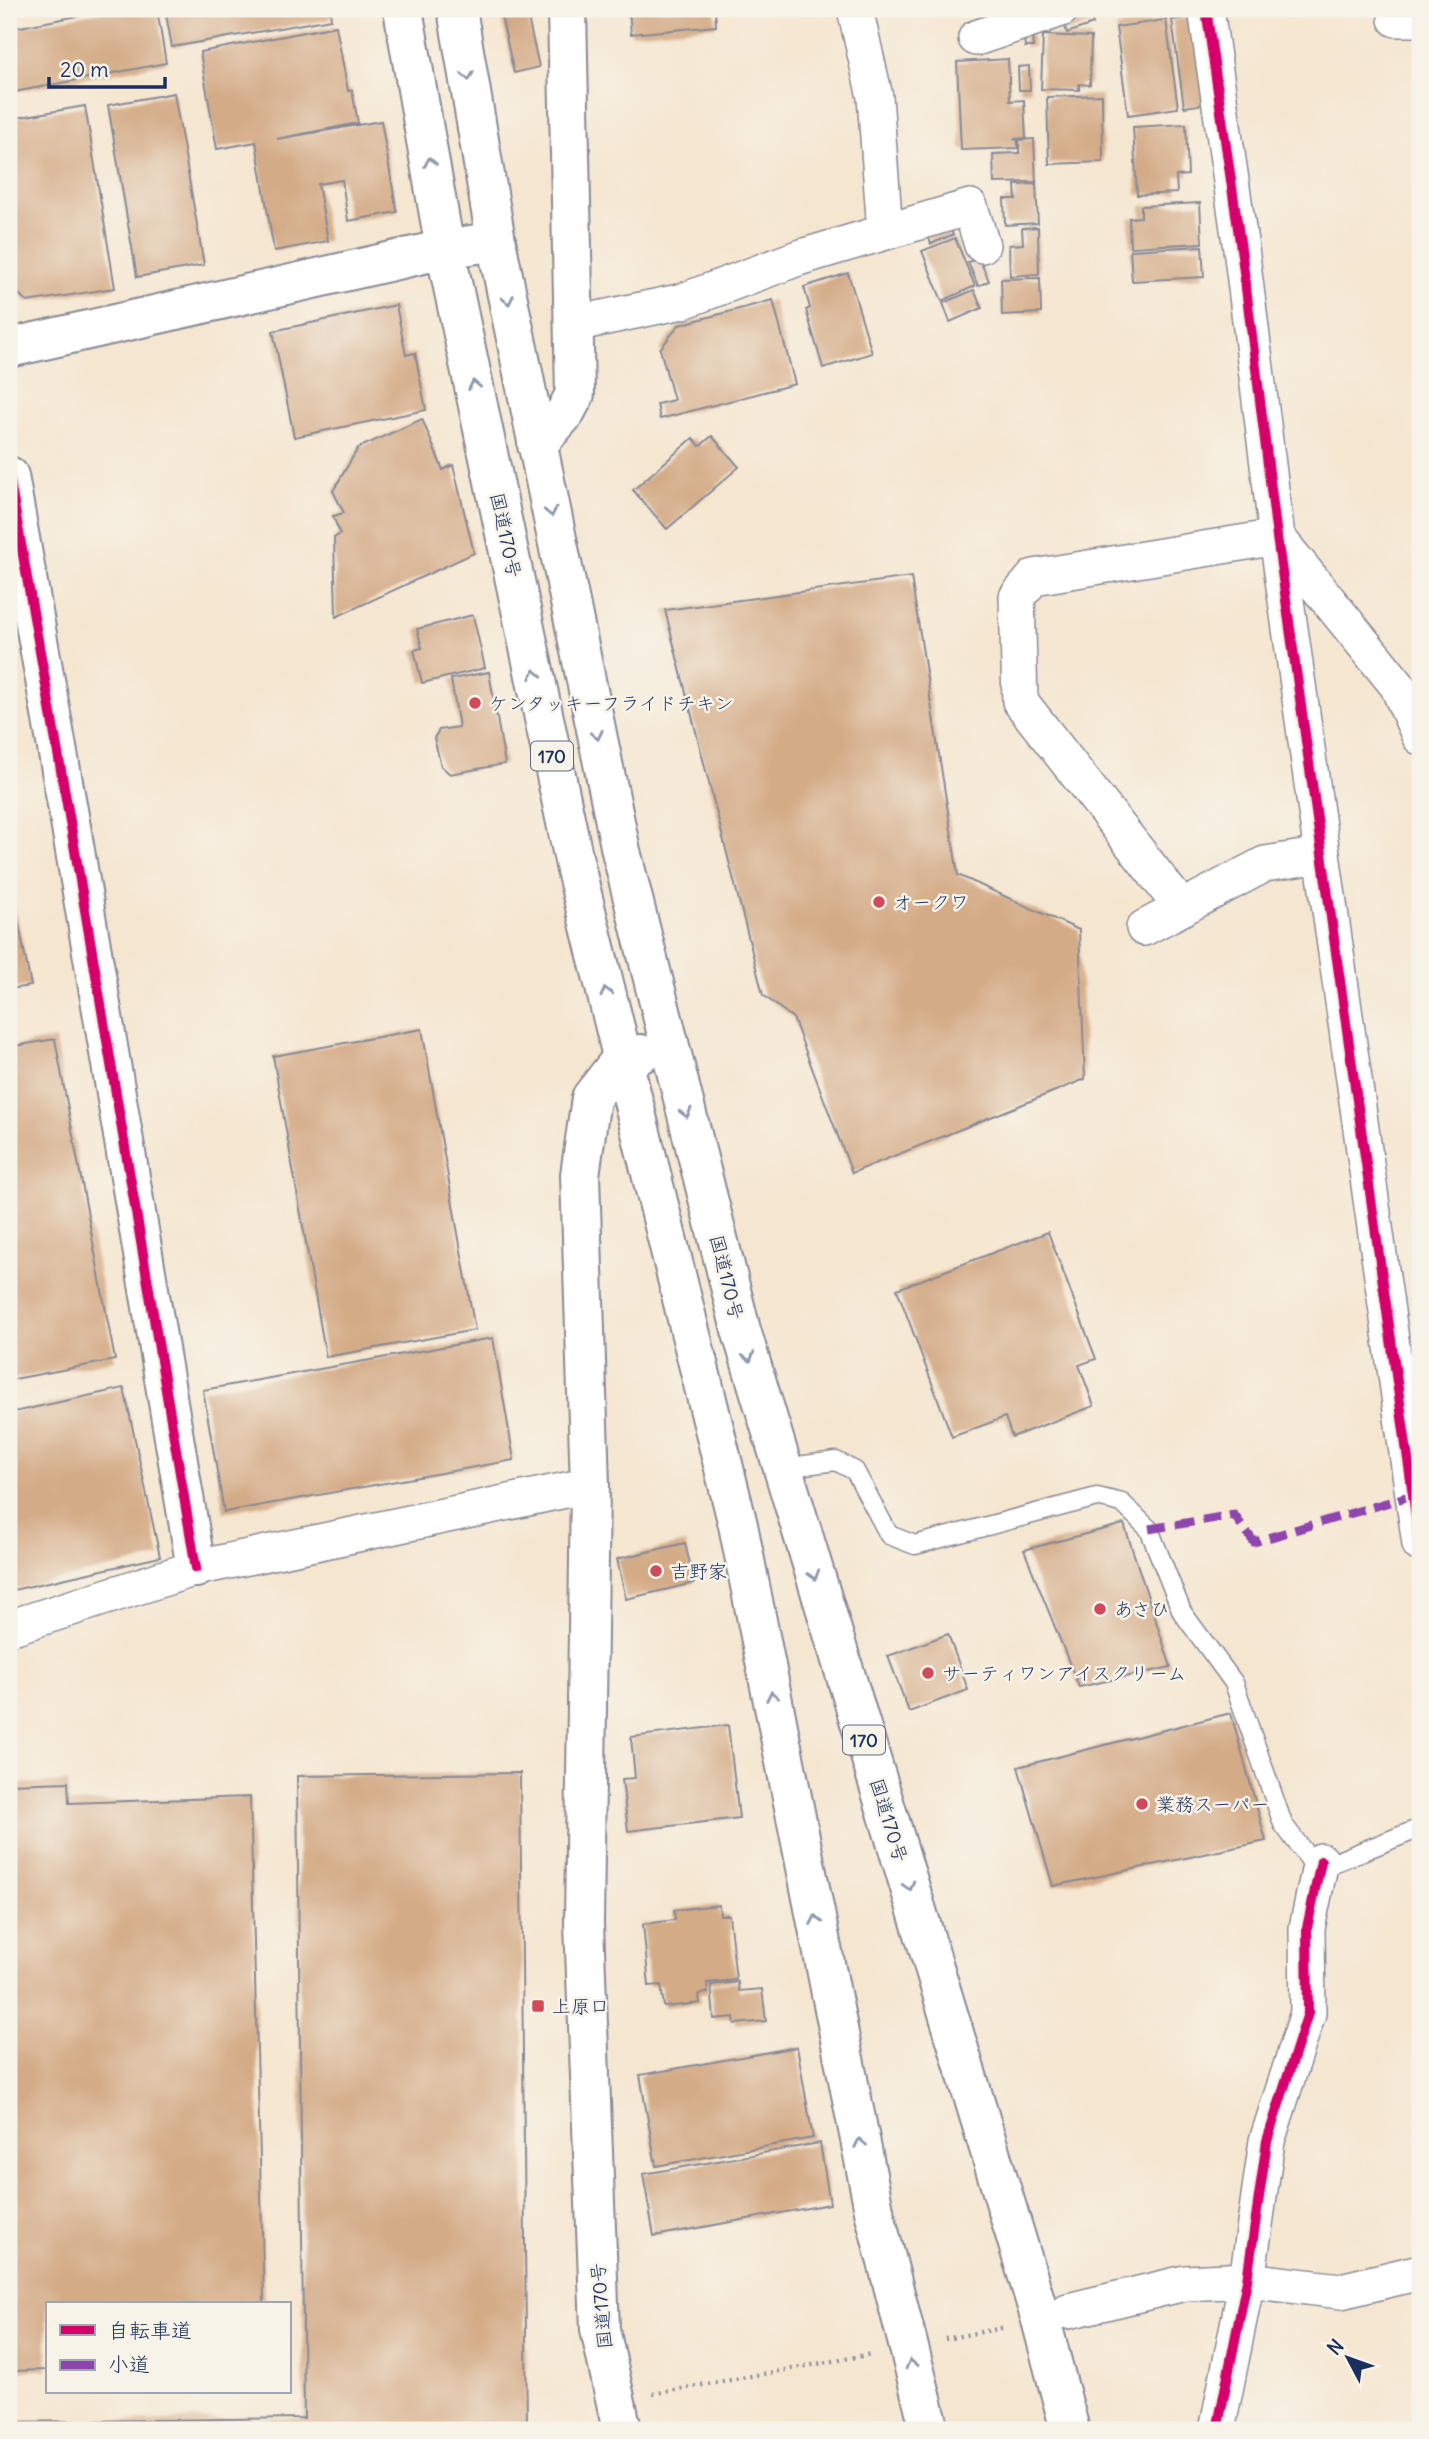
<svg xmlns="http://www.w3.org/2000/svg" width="1429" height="2439" viewBox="0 0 1429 2439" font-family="Delius,'Klee One',sans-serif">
  <rect width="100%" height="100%" fill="#f7f3e8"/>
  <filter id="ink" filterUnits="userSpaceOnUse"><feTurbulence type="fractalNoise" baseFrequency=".0143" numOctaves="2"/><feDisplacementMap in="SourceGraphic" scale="14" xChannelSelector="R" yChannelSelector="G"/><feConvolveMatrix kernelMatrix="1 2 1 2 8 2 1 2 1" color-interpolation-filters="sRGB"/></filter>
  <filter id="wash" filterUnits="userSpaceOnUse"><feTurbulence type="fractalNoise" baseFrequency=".00686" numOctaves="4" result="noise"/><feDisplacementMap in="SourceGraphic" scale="28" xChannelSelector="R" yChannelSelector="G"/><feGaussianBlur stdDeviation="1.57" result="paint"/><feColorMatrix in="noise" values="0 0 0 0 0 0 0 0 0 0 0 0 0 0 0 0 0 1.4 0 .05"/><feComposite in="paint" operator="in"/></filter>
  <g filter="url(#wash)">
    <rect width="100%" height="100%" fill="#f5e6d0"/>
    <g id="blocks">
      <g fill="#d4ab87">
        <path d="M115 9H157L166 63 9 93V29Z"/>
        <path d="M165 9H330L331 19 172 47Z"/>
        <path d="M510 9H526L539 67 514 73 500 11Z"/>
        <path d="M629 9H715L716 26 631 34Z"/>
        <path d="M1090 12 1093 24 1067 33 1063 20Z"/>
        <path d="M1194 17 1206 104 1184 107 1172 20Z"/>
        <path d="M1166 20 1178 108 1128 115 1116 27Z"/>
        <path d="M336 26 348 91 352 90 358 123 277 139 381 121 397 212 348 221 342 180 318 184 328 241 274 251 256 142 217 149 200 52Z"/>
        <path d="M1032 33 1033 47H1025L1024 34Z"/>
        <path d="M1043 35 1091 37 1090 85 1079 84V90L1041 89Z"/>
        <path d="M1008 59 1010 101 1024 100 1026 138 1013 139 1018 140V148L961 150 957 62Z"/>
        <path d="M1029 66 1030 90H1019L1018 67Z"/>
        <path d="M174 93 204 265 137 277 108 105Z"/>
        <path d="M1102 95 1103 162 1049 164 1047 97Z"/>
        <path d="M85 106 115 288 27 302 9 284V119Z"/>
        <path d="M1186 124 1188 175 1176 176 1177 193 1137 195 1133 127Z"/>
        <path d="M1034 139 1036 182 994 183 993 154 1019 153V140Z"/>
        <path d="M1036 184 1038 223 1005 225 1004 199H1016L1015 185Z"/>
        <path d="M1200 203 1202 243 1130 247 1129 218 1141 217V206Z"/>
        <path d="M948 222 953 235 931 244 926 230Z"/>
        <path d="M1038 227 1039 274 1010 276 1009 245 1023 244 1022 228Z"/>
        <path d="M955 238 975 286 942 301 922 251Z"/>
        <path d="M1202 246 1204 277 1132 281 1130 250Z"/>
        <path d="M979 258 989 281 978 286 968 262Z"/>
        <path d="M848 273 872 353 823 368 806 310 810 308 804 287Z"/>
        <path d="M1040 278 1041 313 1002 315 1001 279Z"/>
        <path d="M974 290 982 308 950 322 943 303Z"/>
        <path d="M773 300 795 384 660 419 657 404 674 400 660 349 679 325Z"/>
        <path d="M396 305 406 355 415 353 426 410 294 437 273 331Z"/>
        <path d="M422 419 443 470 453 465 474 553 336 617 334 538 340 534 333 516 344 513 333 491 358 448Z"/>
        <path d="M712 436 739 467 667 529 633 490 693 438 700 446Z"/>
        <path d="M911 577 958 875 1079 930 1085 1079 852 1173 793 1018 763 995 665 610Z"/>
        <path d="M473 615 485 668 422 683 414 650 422 648 417 629Z"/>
        <path d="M489 672 505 764 450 774 441 766 434 738 439 730 459 727 451 679Z"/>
        <path d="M9 874 31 986 9 989Z"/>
        <path d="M422 1029 475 1330 326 1357 273 1056Z"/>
        <path d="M55 1039 115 1360 9 1380V1047Z"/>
        <path d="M1048 1232 1096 1359 1079 1365 1094 1406 1012 1437 1005 1417 952 1437 897 1289Z"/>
        <path d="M1420 1292V1326H1419L1411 1295Z"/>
        <path d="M493 1338 514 1460 224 1512 203 1390Z"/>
        <path d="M124 1388 160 1557 9 1591V1413Z"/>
        <path d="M1124 1524 1171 1667 1079 1687 1024 1550Z"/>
        <path d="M685 1543 694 1583 626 1599 617 1559Z"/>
        <path d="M948 1634 968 1690 909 1712 888 1656Z"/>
        <path d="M1231 1713 1266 1841 1053 1886 1018 1767Z"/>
        <path d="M728 1725 739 1818 628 1831 622 1779 635 1778 631 1737Z"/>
        <path d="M520 1773 527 2430H9V2422L304 2418 297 1776Z"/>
        <path d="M68 1782 69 1803 250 1797 264 2304H47V2370L9 2371V1784Z"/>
        <path d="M719 1905 720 1915H729L736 1980 707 1983 708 1993 699 1994 700 2003 664 2007 661 1985 649 1986 643 1924 675 1920 674 1910Z"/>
        <path d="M738 1982 739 1991 762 1989 766 2021 735 2024 734 2017 714 2019 711 1985Z"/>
        <path d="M797 2047 813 2138 656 2166 640 2075Z"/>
        <path d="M820 2143 830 2204 654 2236 643 2174Z"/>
      </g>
    </g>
  </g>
  <g filter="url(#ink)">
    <use href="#blocks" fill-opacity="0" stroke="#888a97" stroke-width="2"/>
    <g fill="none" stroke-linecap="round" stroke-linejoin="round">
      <defs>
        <path id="lane" d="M782 1468 836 1461 855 1471 889 1535 915 1545 1097 1497 1122 1503 1149 1529 1182 1612 1234 1683 1283 1824 1310 1860 1333 1863 1420 1828"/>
        <g id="street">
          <path d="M855 9 875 97 885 231"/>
          <path d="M1206 9 1242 256 1277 537 1420 1544"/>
          <path d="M1396 19H1420"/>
          <path d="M976 38 1061 9"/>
          <path d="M574 324 683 301 798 258 970 207 982 245"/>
          <path d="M1182 908 1020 701 1017 597 1034 577 1277 537 1397 685 1420 737"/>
          <path d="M1144 928 1265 864 1322 855"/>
          <path d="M9 1628 196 1568 590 1485"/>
          <path d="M1068 2311 1185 2283 1247 2280 1341 2291 1420 2272"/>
          <path d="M1217 2430 1247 2280 1267 2141 1308 2013 1307 1928 1321 1861"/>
        </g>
        <g id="secondary">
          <path d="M9 348 445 249 496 241"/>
          <path d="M9 476 71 827 196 1568"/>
        </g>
        <g id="highway">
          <path d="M403 9 445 249 576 870 738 1525 875 2215 930 2430"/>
          <path d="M457 9 496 241 621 851 741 1330 1041 2320 1070 2430"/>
          <path d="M537 445 565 413 575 394 567 9"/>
          <path d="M622 2430 600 2329 584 1924 590 1485 580 1175 591 1098 622 1058 640 1054"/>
        </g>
      </defs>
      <use href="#lane" stroke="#888a97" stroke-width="21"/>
      <use href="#street" stroke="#888a97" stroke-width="38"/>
      <use href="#secondary" stroke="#888a97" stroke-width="42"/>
      <use href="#highway" stroke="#888a97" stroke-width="42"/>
      <g stroke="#888a97" stroke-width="4.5" stroke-dasharray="2 5" stroke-linecap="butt">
        <path d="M945 2339 1002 2328"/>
        <path d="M653 2394 872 2354"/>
      </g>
      <use href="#lane" stroke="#fff" stroke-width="18"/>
      <use href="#street" stroke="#fff" stroke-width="35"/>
      <use href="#secondary" stroke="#fff" stroke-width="38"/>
      <use href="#highway" stroke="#fff" stroke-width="38"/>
      <path stroke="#8e44ad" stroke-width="9" stroke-dasharray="18 9" stroke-linecap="butt" d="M1149 1529 1234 1515 1254 1542 1413 1495"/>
      <defs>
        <g id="cycleway">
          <path d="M1206 9 1242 256 1277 537 1420 1544"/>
          <path d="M9 476 71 827 196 1568"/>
          <path d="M1217 2430 1247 2280 1267 2141 1308 2013 1307 1928 1321 1861"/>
        </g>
      </defs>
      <use href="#cycleway" stroke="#f7f3e8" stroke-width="15"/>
      <use href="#cycleway" stroke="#d6006c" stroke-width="10"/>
    </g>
    <defs><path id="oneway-chevron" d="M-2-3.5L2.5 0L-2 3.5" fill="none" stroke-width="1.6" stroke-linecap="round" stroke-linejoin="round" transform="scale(1.75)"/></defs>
    <g stroke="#8d97ae">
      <use href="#oneway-chevron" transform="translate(468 76) rotate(80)"/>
      <use href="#oneway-chevron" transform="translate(430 162) rotate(-100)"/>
      <use href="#oneway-chevron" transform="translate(508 300) rotate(79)"/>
      <use href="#oneway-chevron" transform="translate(474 385) rotate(-102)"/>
      <use href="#oneway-chevron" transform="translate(551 512) rotate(78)"/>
      <use href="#oneway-chevron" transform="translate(535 674) rotate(-102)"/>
      <use href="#oneway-chevron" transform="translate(597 735) rotate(78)"/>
      <use href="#oneway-chevron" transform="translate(606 992) rotate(-104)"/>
      <use href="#oneway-chevron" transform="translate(686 1113) rotate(76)"/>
      <use href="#oneway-chevron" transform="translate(749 1357) rotate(73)"/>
      <use href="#oneway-chevron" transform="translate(814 1575) rotate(73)"/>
      <use href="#oneway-chevron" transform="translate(772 1696) rotate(-101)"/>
      <use href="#oneway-chevron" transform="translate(909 1886) rotate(73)"/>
      <use href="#oneway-chevron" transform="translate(816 1920) rotate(-101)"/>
      <use href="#oneway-chevron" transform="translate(860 2143) rotate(-101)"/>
      <use href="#oneway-chevron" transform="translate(911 2364) rotate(-105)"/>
    </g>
  </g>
  <g fill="#d1495b" stroke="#f7f3e8" stroke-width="2.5">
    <circle cx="475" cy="703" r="7"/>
    <circle cx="879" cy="902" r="7"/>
    <circle cx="656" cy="1571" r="7"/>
    <circle cx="1100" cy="1609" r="7"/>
    <circle cx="928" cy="1673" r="7"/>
    <circle cx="1142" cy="1804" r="7"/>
    <rect x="531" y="1999" width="14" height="14" rx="3.5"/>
  </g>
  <g text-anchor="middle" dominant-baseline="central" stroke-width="5" stroke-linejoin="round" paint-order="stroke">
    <g fill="#f7f3e8" stroke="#5d6a87" stroke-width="2">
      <rect x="531" y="741.5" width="42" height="29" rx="5"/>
      <rect x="843" y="1725.5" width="42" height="29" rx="5"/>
    </g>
    <g font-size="18" font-weight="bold" fill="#1b2f5e">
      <text x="552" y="756">170</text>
      <text x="864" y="1740">170</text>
    </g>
    <g font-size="19" fill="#1b2f5e" stroke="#f7f3e8">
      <text transform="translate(506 535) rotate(78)">国道170号</text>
      <text transform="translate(727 1277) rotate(76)">国道170号</text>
      <text transform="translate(889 1820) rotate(73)">国道170号</text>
      <text transform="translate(601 2306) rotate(-95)">国道170号</text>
    </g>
    <g font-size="19" fill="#1b2f5e" stroke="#f7f3e8" text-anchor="start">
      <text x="489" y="703">ケンタッキーフライドチキン</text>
      <text x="893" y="902">オークワ</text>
      <text x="670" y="1571">吉野家</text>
      <text x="1114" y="1609">あさひ</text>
      <text x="942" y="1673">サーティワンアイスクリーム</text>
      <text x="1156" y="1804">業務スーパー</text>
      <text x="552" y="2006">上原口</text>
    </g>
  </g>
  <rect width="1429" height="2439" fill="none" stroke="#f7f3e8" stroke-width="35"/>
  <rect x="46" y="2302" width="245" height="91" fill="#f7f3e8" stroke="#9fa5b1" stroke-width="2"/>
  <rect x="60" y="2325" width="35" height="10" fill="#d6006c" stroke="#9fa5b1" stroke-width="2"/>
  <text x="108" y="2338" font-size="21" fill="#1b2f5e">自転車道</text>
  <rect x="60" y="2360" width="35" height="10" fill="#8e44ad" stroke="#9fa5b1" stroke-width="2"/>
  <text x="108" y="2372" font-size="21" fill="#1b2f5e">小道</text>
  <g transform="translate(1348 2358) rotate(311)" stroke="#f7f3e8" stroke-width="5" paint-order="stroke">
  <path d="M0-5L12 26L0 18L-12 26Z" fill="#1b2f5e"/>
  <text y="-10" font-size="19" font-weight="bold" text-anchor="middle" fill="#1b2f5e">N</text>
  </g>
  <path d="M49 77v10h116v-10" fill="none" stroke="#1b2f5e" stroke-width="3.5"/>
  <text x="60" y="77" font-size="21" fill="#1b2f5e" stroke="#f7f3e8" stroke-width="5" paint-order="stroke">20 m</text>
</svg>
